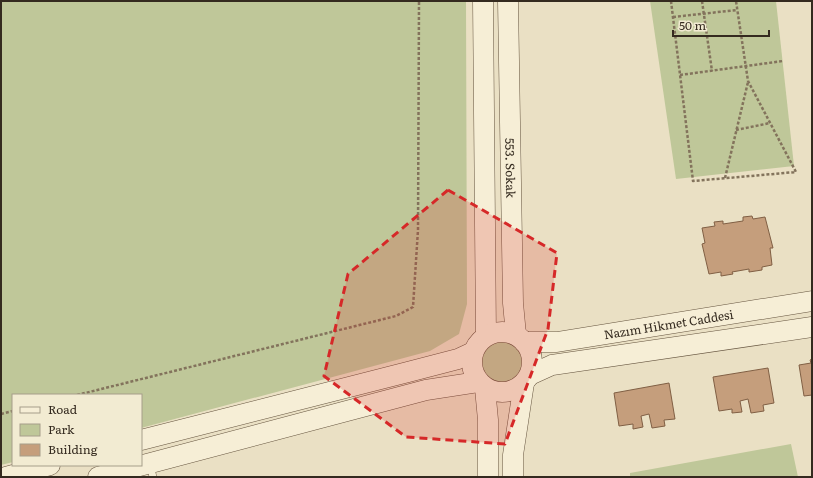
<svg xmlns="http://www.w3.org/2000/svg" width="813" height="478" viewBox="0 0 813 478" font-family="Literata,serif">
  <rect width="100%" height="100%" fill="#eae0c4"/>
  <g fill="#bfc799">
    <path d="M1 1H466L467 304 459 334 430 351 141 428V395H13V462L1 465Z"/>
    <path d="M650 1H776L794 166 676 179Z"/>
    <circle cx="503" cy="364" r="23"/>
    <path d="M791 444 798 477H630V473Z"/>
  </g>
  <g fill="#c59e7c" stroke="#805f44">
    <path d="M752 216 753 219 765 217 773 248H770L772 265 762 267V270L749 272V269L732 272 733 274 721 276V272L709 274 702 244 705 243 702 228 715 226 714 222 723 221V224L743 221V217Z"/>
    <path d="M812 359V395L804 396 799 365 811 363 810 360Z"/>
    <path d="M768 368 774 403 763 405 764 411 751 413 748 399 740 401 742 412 732 413V409L719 411 713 377Z"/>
    <path d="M669 383 675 419 664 420 665 426 652 428 649 414 641 416 643 427 633 429V424L619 426 614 393Z"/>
  </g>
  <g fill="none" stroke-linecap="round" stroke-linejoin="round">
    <defs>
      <path id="service" d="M150 465 153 477"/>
      <g id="secondary">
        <path d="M483 1 486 336"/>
        <path id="s1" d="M508 1 513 303 516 335"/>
        <circle cx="502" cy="362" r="30"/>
        <path id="s2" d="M524 342H557L812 301"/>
        <path d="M530 375 552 365 812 327"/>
        <path d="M485 388 488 420V477"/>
        <path d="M141 440 408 372 458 359 473 352"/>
        <path d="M6 477 50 465"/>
        <path d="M98 477 426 390 478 382"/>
        <path d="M513 477V455L524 383"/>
      </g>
    </defs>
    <use href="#service" stroke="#83735c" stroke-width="8"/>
    <use href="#secondary" stroke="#65543f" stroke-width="21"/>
    <g stroke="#83735c" stroke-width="2.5" stroke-dasharray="3 2" stroke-linecap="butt">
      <path d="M671 1 693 181 796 172 748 81 736 1"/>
      <path d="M702 1 712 71"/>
      <path d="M673 17 737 10"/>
      <path d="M680 75 783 61"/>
      <path d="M736 130 770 123"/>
      <path d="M725 178 748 82"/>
      <path d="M77 395 396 316 413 307 418 230 419 1"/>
      <path d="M1 414 13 411"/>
    </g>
    <use href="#service" stroke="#f6eed6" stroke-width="7"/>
    <use href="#secondary" stroke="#f6eed6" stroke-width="20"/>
  </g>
  <path fill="#d62828" fill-opacity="0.2" stroke="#d62828" stroke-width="3" stroke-dasharray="8 5" stroke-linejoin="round" d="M448 190 557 253 548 329 505 444 406 437 324 376 348 274Z"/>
  <g text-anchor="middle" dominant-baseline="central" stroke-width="4" stroke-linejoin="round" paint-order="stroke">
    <g font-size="12" fill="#342a1f" stroke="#f2ebd2">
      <text stroke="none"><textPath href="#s1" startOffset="167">553. Sokak</textPath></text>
      <text stroke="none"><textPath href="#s2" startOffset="146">Nazım Hikmet Caddesi</textPath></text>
    </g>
  </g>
  <rect width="813" height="478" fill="none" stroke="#342a1f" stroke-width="4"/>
  <rect x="12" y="394" width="130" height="72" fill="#f2ebd2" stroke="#a69e8a"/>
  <rect x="20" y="407" width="20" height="6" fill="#f6eed6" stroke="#a69e8a"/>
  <text x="48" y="414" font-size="12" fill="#342a1f">Road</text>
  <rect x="20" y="424" width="20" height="12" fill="#bfc799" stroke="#a69e8a"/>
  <text x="48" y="434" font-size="12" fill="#342a1f">Park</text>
  <rect x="20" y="444" width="20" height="12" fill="#c59e7c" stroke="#a69e8a"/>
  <text x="48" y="454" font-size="12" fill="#342a1f">Building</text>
  <path d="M673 30v6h96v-6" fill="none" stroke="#342a1f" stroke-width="2"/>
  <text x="679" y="30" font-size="12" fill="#342a1f" stroke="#f2ebd2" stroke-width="3" paint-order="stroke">50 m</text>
</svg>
